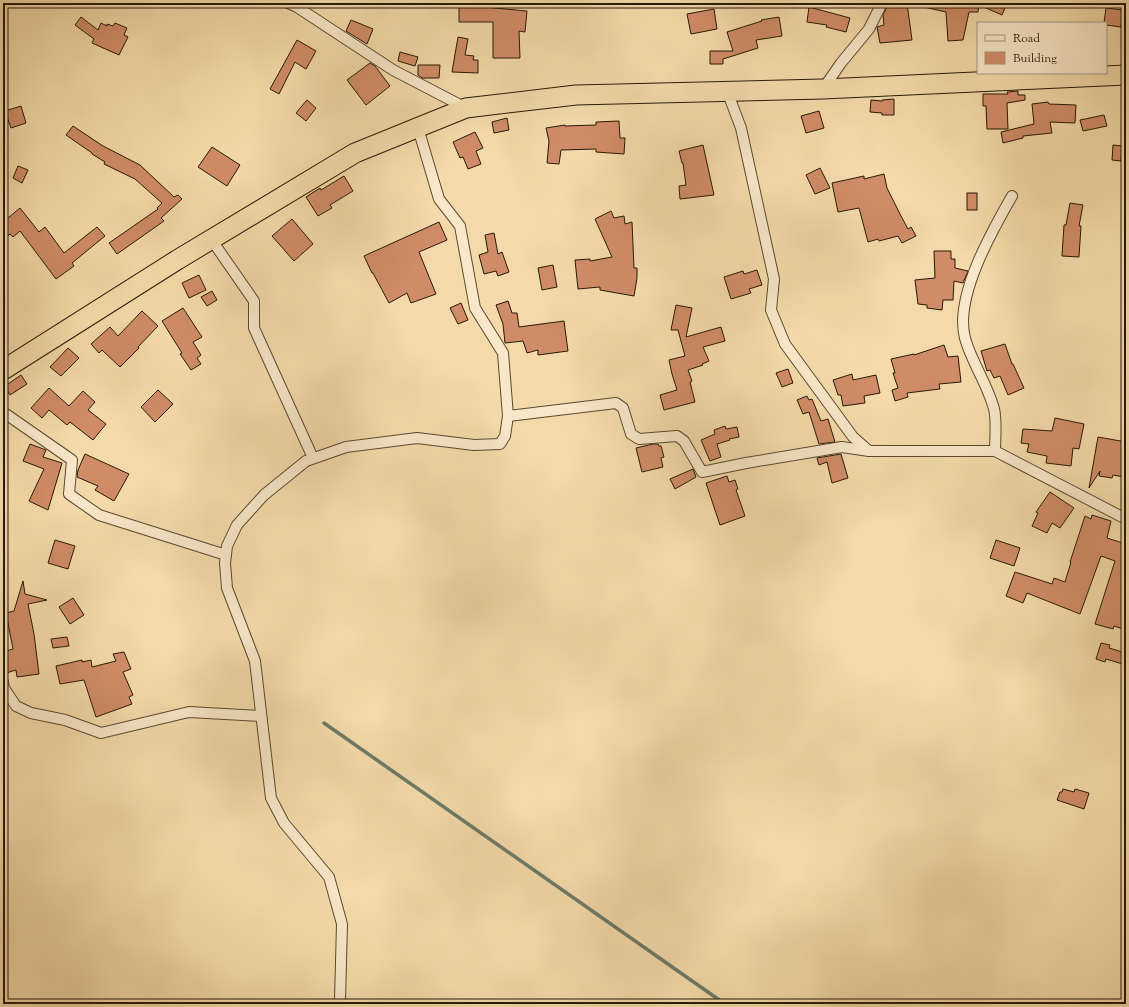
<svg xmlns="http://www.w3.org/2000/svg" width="1129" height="1007" viewBox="0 0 1129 1007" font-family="'Sorts Mill Goudy',serif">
  <rect width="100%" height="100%" fill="#f4daaa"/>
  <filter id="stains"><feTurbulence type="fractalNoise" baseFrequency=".005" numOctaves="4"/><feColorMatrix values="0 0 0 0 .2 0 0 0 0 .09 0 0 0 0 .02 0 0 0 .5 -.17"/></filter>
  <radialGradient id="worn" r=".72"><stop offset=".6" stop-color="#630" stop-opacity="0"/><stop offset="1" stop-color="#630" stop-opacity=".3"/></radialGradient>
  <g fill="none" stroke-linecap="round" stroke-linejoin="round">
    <path stroke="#6d7a67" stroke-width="3.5" d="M324 723 725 1004"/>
  </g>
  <g fill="#d08c68" stroke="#271906">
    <path d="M459 3H484V7L527 11 525 32 519 31 520 58H493V22H459Z"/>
    <path d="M907 3 912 40 880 43 877 27 884 25 883 15 888 4Z"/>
    <path d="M925 3H1007L1002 15 979 5 978 12H969L963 40 948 41 946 12 924 7Z"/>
    <path d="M809 7 850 18 846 32 826 27 827 25 807 22Z"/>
    <path d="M1106 8 1123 10 1121 27 1106 25V23H1104Z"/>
    <path d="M714 9 717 29 691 34 687 14Z"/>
    <path d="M81 17 98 30 101 23 107 26V24L113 26 115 23 127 28 124 35 128 37 119 55 92 43 94 39 75 25Z"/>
    <path d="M779 17 782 36 756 40 758 48 723 59V64H710V51H733L727 32 762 21 761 20Z"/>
    <path d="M351 20 373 29 367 44 346 31Z"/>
    <path d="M458 37 468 39 465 55 474 56 473 60H478V73L452 72Z"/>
    <path d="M297 40 316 51 306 69 295 62 279 94 270 89Z"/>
    <path d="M400 52 418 57 415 66 398 61Z"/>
    <path d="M370 63 375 66 390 86 366 105 347 80Z"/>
    <path d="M418 65H440L439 78H422L418 75Z"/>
    <path d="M1018 91V95H1025V100L1007 103 1008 129H987L986 106H983V94H1008L1007 92Z"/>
    <path d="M894 99V115H882V113L870 112 871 100 882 101V100Z"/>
    <path d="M307 100 316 108 306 121 296 113Z"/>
    <path d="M1048 102 1049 104 1076 105 1075 123 1050 122 1052 133 1023 136V138L1003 143 1001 132 1034 124 1032 104Z"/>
    <path d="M21 106 26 123 11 128 5 111Z"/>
    <path d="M819 111 824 128 806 133 801 116Z"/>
    <path d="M1104 115 1107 126 1083 131 1080 120Z"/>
    <path d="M507 118 509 130 494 133 492 122Z"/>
    <path d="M619 121 620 138H625L624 154 596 152V149L561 150 559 164 547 163 549 141 546 128 565 125V126L596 125V122Z"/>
    <path d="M73 126 103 146 140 165 174 197 178 195 182 199 161 218 164 221 117 254 109 243 158 209 157 208 162 203 135 179 104 164 105 162 92 154V153L66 135Z"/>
    <path d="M475 132 483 148 476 151 481 164 468 169 463 157 460 158 453 142Z"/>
    <path d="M703 145 714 195 680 199 679 186 686 185 683 163H682L679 151Z"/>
    <path d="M1113 145 1122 146 1121 161 1112 160Z"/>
    <path d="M212 147 240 165 227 186 198 167Z"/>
    <path d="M18 166 28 170 22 183 13 178Z"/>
    <path d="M820 168 830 188 815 194 806 175Z"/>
    <path d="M884 174 887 188 901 216 908 229 911 227 916 236 902 243 898 236 879 241 878 239 868 242 859 208 838 212 832 183 864 176V179Z"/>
    <path d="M344 176 353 191 330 205 332 208 318 216 306 197 320 188 321 190Z"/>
    <rect x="967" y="193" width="10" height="17"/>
    <path d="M1070 203 1083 205 1079 226H1081L1079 257 1062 256 1064 225H1066Z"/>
    <path d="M20 208 39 232 45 227 64 253 97 227 105 236 72 263 74 266 56 279 20 231 13 237 10 234 3 240V222Z"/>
    <path d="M611 211 614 218 624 216 625 224 632 222 634 268H637V278L634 296 600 290V287L578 289 575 260 590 259V261L612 257 595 219Z"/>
    <path d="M292 219 313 244 294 261 272 236Z"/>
    <path d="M439 222 447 240 419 252 436 294 411 303 407 293 389 303 373 273H372L364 256Z"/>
    <path d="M494 233 498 254 502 252 509 272 498 276 496 271 484 274 479 255 488 252 485 235Z"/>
    <path d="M934 251H951V259H955V268L968 271 963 283 954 281 953 300H943L942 310 927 308V305L918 304 915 280 935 278Z"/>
    <path d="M553 265 557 287 542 290 538 268Z"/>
    <path d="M757 270 762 285 749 289 751 293 731 299 724 277 743 271 744 274Z"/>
    <path d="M199 275 206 290 189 298 182 283Z"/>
    <path d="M212 291 217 300 207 306 201 297Z"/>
    <path d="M508 301 512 313H517L519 327 564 321 568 351 538 355V350L527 353 523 341 505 343 503 324 496 305Z"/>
    <path d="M461 303 468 320 458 324 450 308Z"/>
    <path d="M676 305 692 308 686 337 721 327 725 341 703 347 709 361 702 364 703 365 688 370 692 381 690 382 695 402 664 410 660 395 677 390 672 374 669 360 685 356 678 330H671Z"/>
    <path d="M183 308 202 337 193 342 201 355 197 358 201 364 191 370 180 354 182 353 162 321Z"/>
    <path d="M142 311 158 326 138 347 139 348 120 367 102 350 99 353 91 344 110 327 118 336Z"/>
    <path d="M1005 344 1012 364H1013L1024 388 1008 395 1000 376 994 378 990 370 987 371 981 351Z"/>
    <path d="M944 345 948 357 958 356 961 382 939 384 940 389 907 393 908 397 895 401 892 390 898 388 893 373H895L891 359 914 354V355Z"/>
    <path d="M68 348 79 358 61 376 50 367Z"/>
    <path d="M788 369 793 383 782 387 776 373Z"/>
    <path d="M852 374 853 380 876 375 880 393 864 396 865 403 843 406 841 395H838L833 380Z"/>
    <path d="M21 375 27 384 10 395 5 386Z"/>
    <path d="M49 388 69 406 83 391 95 402 88 410 106 424 93 440 70 422 67 425 49 410 42 418 31 408Z"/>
    <path d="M158 390 173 404 155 422 141 407Z"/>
    <path d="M807 396 809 400 812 399 821 421 828 419 835 442 819 444 809 412 803 414 797 400Z"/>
    <path d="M1055 418 1084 424 1079 449 1073 448 1071 466 1046 463 1047 456 1027 452 1029 444 1021 443 1023 429 1052 431Z"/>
    <path d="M725 426 726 429 737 427 739 437 729 439 730 440 717 444 721 457 710 461 701 440 715 434 714 430Z"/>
    <path d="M1098 437 1126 442V468L1124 477 1113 475 1112 478 1099 476 1100 471 1089 488Z"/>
    <path d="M30 444 46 450 43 457 62 463 48 510 29 501 44 469 23 461Z"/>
    <path d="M653 444H658L659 446H661L664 457 661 458 663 467 642 472 636 448Z"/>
    <path d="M85 454 129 474 114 501 95 490 98 486 77 477 78 470Z"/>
    <path d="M841 454 848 478 832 483 827 462 819 465 817 458Z"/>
    <path d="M693 469 696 477 675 489 670 479Z"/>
    <path d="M727 476 729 482 735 480 738 489 736 490 745 516 720 525 706 483Z"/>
    <path d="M1050 492 1074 508 1060 528 1052 523 1047 533 1032 526 1038 513 1036 512Z"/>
    <path d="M1092 515 1111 521 1107 538 1126 544V619L1123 629 1114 626 1113 629 1095 624 1115 561 1101 556 1080 614 1027 593 1023 603 1006 596 1015 572 1052 584 1054 578 1065 582 1071 562H1070L1085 516 1091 519Z"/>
    <path d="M55 540 75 546 68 569 48 563Z"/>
    <path d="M996 540 1020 548 1014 566 990 558Z"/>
    <path d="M23 581 25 594 47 600 28 604 34 634 39 674 17 677 16 670 6 673 3 665V652L13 649 6 613 14 611Z"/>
    <path d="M73 598 84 615 70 624 59 607Z"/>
    <path d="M67 637 69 646 53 648 51 639Z"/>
    <path d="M1101 643 1110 645 1109 648 1126 653V665L1106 659 1105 662 1096 659Z"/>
    <path d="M124 652 131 669 123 672 133 695 129 697 132 704 96 717 84 680 60 684 56 666 82 660V662L91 660 92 667 116 661 113 654Z"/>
    <path d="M1063 789 1074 792 1075 789 1089 793 1084 809 1057 800 1060 792H1062Z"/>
  </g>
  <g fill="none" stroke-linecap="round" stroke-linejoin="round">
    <defs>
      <g id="street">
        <path d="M288 3 297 7 393 70 466 108"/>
        <path d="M823 89 841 63 869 29 882 3"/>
        <path d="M727 91 741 128 774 279 771 310 785 344 853 437 869 451"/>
        <path d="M211 239 254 301V328L313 458"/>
        <path d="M3 412 72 460 69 494 99 515 226 555"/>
        <path d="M508 416 616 403 623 408 631 434 639 439 677 436 684 441 702 472 746 463 842 447 869 451H995L1126 519"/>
        <path d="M995 451C995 439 997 420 994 409 988 385 971 361 965 338 954 297 992 231 1012 196"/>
        <path d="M3 682 4 688 16 706 31 713 65 720 101 733 189 712 261 716"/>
        <path d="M341 1004 340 1000 342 924 329 877 284 823 271 798 255 661 227 588 225 563 227 546 237 525 264 495 306 461 346 447 417 438 474 445 500 444 505 436 508 416 503 353 475 308 460 226 439 199 418 128"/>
      </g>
      <path id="highway" d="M3 370 177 260 355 153 466 108 576 95 823 89 1126 75"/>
    </defs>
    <use href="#street" stroke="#5a492f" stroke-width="12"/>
    <use href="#highway" stroke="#271906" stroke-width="21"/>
    <use href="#street" stroke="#f8e7c8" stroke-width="10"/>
    <use href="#highway" stroke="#f4daaa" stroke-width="19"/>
  </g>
  <rect width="1129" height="1007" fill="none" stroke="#f4daaa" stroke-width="16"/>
  <rect x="4" y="4" width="1121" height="999" fill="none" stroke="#271906" stroke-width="2"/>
  <rect x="8" y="8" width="1113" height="991" fill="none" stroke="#271906"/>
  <rect x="977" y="22" width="130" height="52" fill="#f8e7c8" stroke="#a4957a"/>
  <rect x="985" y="35" width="20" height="6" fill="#f8e7c8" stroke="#a4957a"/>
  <text x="1013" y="42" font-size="12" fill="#271906">Road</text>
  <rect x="985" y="52" width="20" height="12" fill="#d08c68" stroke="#a4957a"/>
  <text x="1013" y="62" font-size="12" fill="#271906">Building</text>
  <rect width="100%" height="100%" filter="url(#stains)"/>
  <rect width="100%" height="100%" fill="url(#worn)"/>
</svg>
